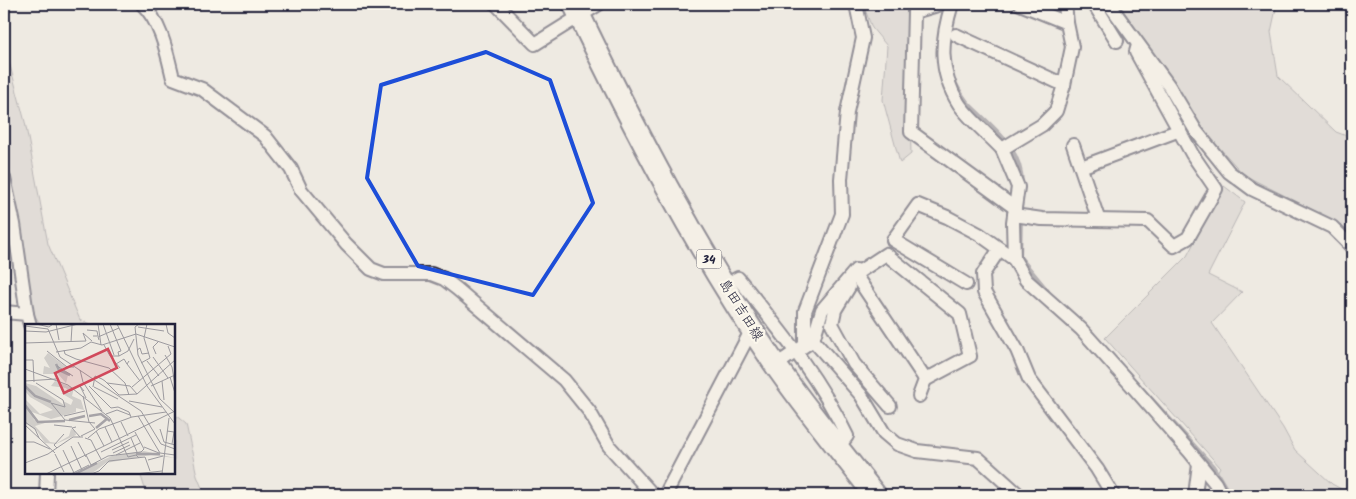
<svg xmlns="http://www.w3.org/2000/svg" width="1356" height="499" viewBox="0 0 1356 499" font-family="Kalam,'Klee One',sans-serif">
  <rect width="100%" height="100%" fill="#eeeae2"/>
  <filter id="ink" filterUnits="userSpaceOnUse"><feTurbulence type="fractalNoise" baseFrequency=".02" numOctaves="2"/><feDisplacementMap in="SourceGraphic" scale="10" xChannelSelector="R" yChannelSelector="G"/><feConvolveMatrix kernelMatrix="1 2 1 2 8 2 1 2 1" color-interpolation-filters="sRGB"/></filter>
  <g filter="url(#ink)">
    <g fill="#d0cdc9" stroke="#797882">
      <path d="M863 4H907L911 154 900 163 883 100 887 46 872 28Z"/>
      <path d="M1119 4H1277L1271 32 1278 76 1336 132 1352 138V239L1341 227 1317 212 1244 175 1208 135Z"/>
      <path d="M4 43 25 122 48 244 80 320 92 325H41L33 313 25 258 4 154Z"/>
      <path d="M1224 186 1245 202 1208 275 1242 292 1212 323 1283 428 1295 450 1332 484 1352 495H1215L1211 484 1220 467 1105 338 1187 256Z"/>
      <path d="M174 414 186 424 197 476 205 495H147L140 473H174Z"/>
    </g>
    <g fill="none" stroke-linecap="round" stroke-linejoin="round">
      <g stroke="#716f7c" stroke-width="4">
        <path d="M955 82C959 90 964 99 970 105 994 129 1023 148 1022 186"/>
        <path d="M1021 218 1020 257 1048 291"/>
        <path d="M1089 330 1213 466 1230 495"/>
      </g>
      <defs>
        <g id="street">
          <path d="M142 4C161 22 167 53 173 78L202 89 265 136 291 169 301 190 346 244 371 269 384 274H431L444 279 457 289 564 380 589 411 609 446 653 495"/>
          <path d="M496 4 535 44 599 4"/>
          <path d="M941 4 914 12 911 132 1015 208"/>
          <path d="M952 4C941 39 938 71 959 104 970 120 989 135 1002 149L1042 125 1056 111 1064 85"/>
          <path d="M1020 4 1067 23 1065 4"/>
          <path d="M1094 4 1117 41"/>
          <path d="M1109 4 1169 86 1196 131 1229 172 1252 189 1332 227 1352 247"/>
          <path d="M956 35 1064 85 1072 47 1067 23"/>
          <path d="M1073 145 1098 218"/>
          <path d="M1081 167 1180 130"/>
          <path d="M4 178 14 224 27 314"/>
          <path d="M1014 215 1042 219 1148 221 1174 246 1188 238 1216 189 1192 154 1136 52 1138 45"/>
          <path d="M999 250 983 274 984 292 1017 350 1029 379 1097 469 1113 495"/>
          <path d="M1014 259 1026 280 1081 329 1133 387 1189 451 1215 483 1221 495"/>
          <path d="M851 277 886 254 960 314 970 356 925 380"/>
          <path d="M851 277 858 279 923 376 925 380 919 396"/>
          <path d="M966 284 893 240 918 205 947 217 979 234 1014 259 1013 222 1018 187 1002 149"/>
          <path d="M725 285 738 278C778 328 819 377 847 436L838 448"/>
          <path d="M849 287 835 310 832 324 854 364 890 406"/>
          <path d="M4 312 27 314 30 325"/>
          <path d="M813 340 861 395 884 433 897 444 917 451 978 458 1019 495"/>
          <path d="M805 344V311L842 214 841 179 847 112 863 38 856 4"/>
          <path d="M776 365 813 340 822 310 856 270"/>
          <path d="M46 495 47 473"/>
          <path d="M665 495 752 329"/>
          <path d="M1195 495 1199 464"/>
        </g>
        <path id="primary" d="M574 4C633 127 697 250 774 363 805 408 841 451 875 495"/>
      </defs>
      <use href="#street" stroke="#22223b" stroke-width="16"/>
      <use href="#primary" stroke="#22223b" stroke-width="25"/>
      <use href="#street" stroke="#fbf7ec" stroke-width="12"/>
      <use href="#primary" stroke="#fbf7ec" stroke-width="21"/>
    </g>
  </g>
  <path d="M0 0H1356V499H0ZM486 52 550 80 593 203 533 295 418 266 367 178 381 85Z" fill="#eeeae2" fill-opacity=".55" fill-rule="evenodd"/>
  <path fill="none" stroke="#1d4ed8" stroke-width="4" stroke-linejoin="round" d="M486 52 550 80 593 203 533 295 418 266 367 178 381 85Z"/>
  <g text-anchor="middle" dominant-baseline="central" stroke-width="4.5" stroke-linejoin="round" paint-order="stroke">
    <rect fill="#fbf7ec" stroke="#636270" stroke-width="1" x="696.5" y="249.5" width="25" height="19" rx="4"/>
    <g font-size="12" font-weight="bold" fill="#22223b">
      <text x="709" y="259">34</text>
    </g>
    <g font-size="14" fill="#22223b" stroke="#fbf7ec">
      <text transform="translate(741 310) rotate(58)">島田吉田線</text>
    </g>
  </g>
  <g transform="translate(25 324)">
    <rect width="150" height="150" fill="#eeeae2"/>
    <path d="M23 29 41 43 34 45 43 51 41 59 33 50H18L19 42 25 44 19 34ZM30 57 49 64 47 72 56 76 59 86 51 84V88L26 95 7 88 9 96 20 99 10 102 25 118 32 119 44 112 46 105 50 107 51 111 31 120 20 119 12 107 0 99V75L15 90 28 86 5 73 0 67V59L11 62 39 81 38 77 46 81 48 76 36 69H45L41 64 26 62ZM119 127 150 134 126 131 81 139 66 150H47L87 132Z" fill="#d0cdc9"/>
    <path fill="none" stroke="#a6a3a7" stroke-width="2.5" d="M31 40 34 46 45 51M0 62 10 72 26 78M0 81 13 98 40 97M64 92 76 90 85 97M44 96 60 92M71 104 83 94M111 130H135M50 150 72 139"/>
    <path fill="none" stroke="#9c9a9f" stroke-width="1" d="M11 0 24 3 28 0M31 0 34 16M73 0 76 21M78 0 89 31M92 0 122 62 150 100M114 0 110 3 113 31 135 75 149 88M141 0 143 9 150 14M0 2 23 5 35 33 116 87 136 120 150 125M113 3 139 7M62 6 72 7 73 12H68M0 7 21 8 53 0M74 16 73 13 94 4M46 18 47 2M0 19 61 17 58 9 67 17M79 21 85 32H94L93 28 96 27 85 0M39 26 40 30 51 35 84 44 100 59 104 71M112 26 115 24 117 30 124 29M22 27 42 43H49M31 28 56 24 66 18 77 21 111 10 150 23M131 30 128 23 134 17M140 31 147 43 150 61M85 32 95 44M94 32 103 27 109 15M128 33 143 54M0 36H8L9 58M122 37 134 52M116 39 125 34 119 14 122 0M91 40 99 35 102 40 104 37M102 40 115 57M32 42 48 52M0 45 43 61 85 94M55 46 58 58 77 87M145 53 150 69M0 57 31 55M137 57 139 76M11 59 38 76 40 83 26 79 40 96 70 99M64 62 86 84 93 83 104 88 106 93M126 62 150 51M68 63 70 52 77 55 80 57 82 59 105 62 112 70 94 71 80 57M69 63 93 75M107 63 146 30 143 22M59 67 55 62 61 74M112 70 150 36M104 77 137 83M81 90 92 86 105 91M39 92 60 87M113 92 135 129 150 131M85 94 103 133 111 131 114 134M0 98 10 105 14 114M96 98 103 112M0 101 30 129M29 101 47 103M51 103 47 104 55 113M80 103 87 118M135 105 139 118 150 121M71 107 79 122M142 107 149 108 147 120M56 112 70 105 64 98 58 72M60 114 66 116 71 126 150 87M63 114 74 105 107 93 141 88M106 114 112 128M0 118H9L25 125M53 118 61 133M46 122 57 146M119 123 134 129M32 124 29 121 39 110M38 126 49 149M87 126 104 118M76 128 111 111M88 129 105 121M30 130 39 148M61 131 66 141 83 132 116 128 119 125 110 108M91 131 115 119M123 136 138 132M0 139 23 130 48 113H58M21 150 71 126 76 135M46 150 64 141M66 150 74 147 84 137 120 133 125 147M110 150 137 147M137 150 144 94"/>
    <path fill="#d1495b" fill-opacity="0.15" stroke="#d1495b" stroke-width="2.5" d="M83 25 92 44 39 69 30 49Z"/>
    <rect width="150" height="150" fill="none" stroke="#22223b" stroke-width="2.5"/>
  </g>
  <rect width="1356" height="499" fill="none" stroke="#fbf7ec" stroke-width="20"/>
  <rect x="10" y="10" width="1336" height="479" fill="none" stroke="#22223b" stroke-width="2" filter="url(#ink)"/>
</svg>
